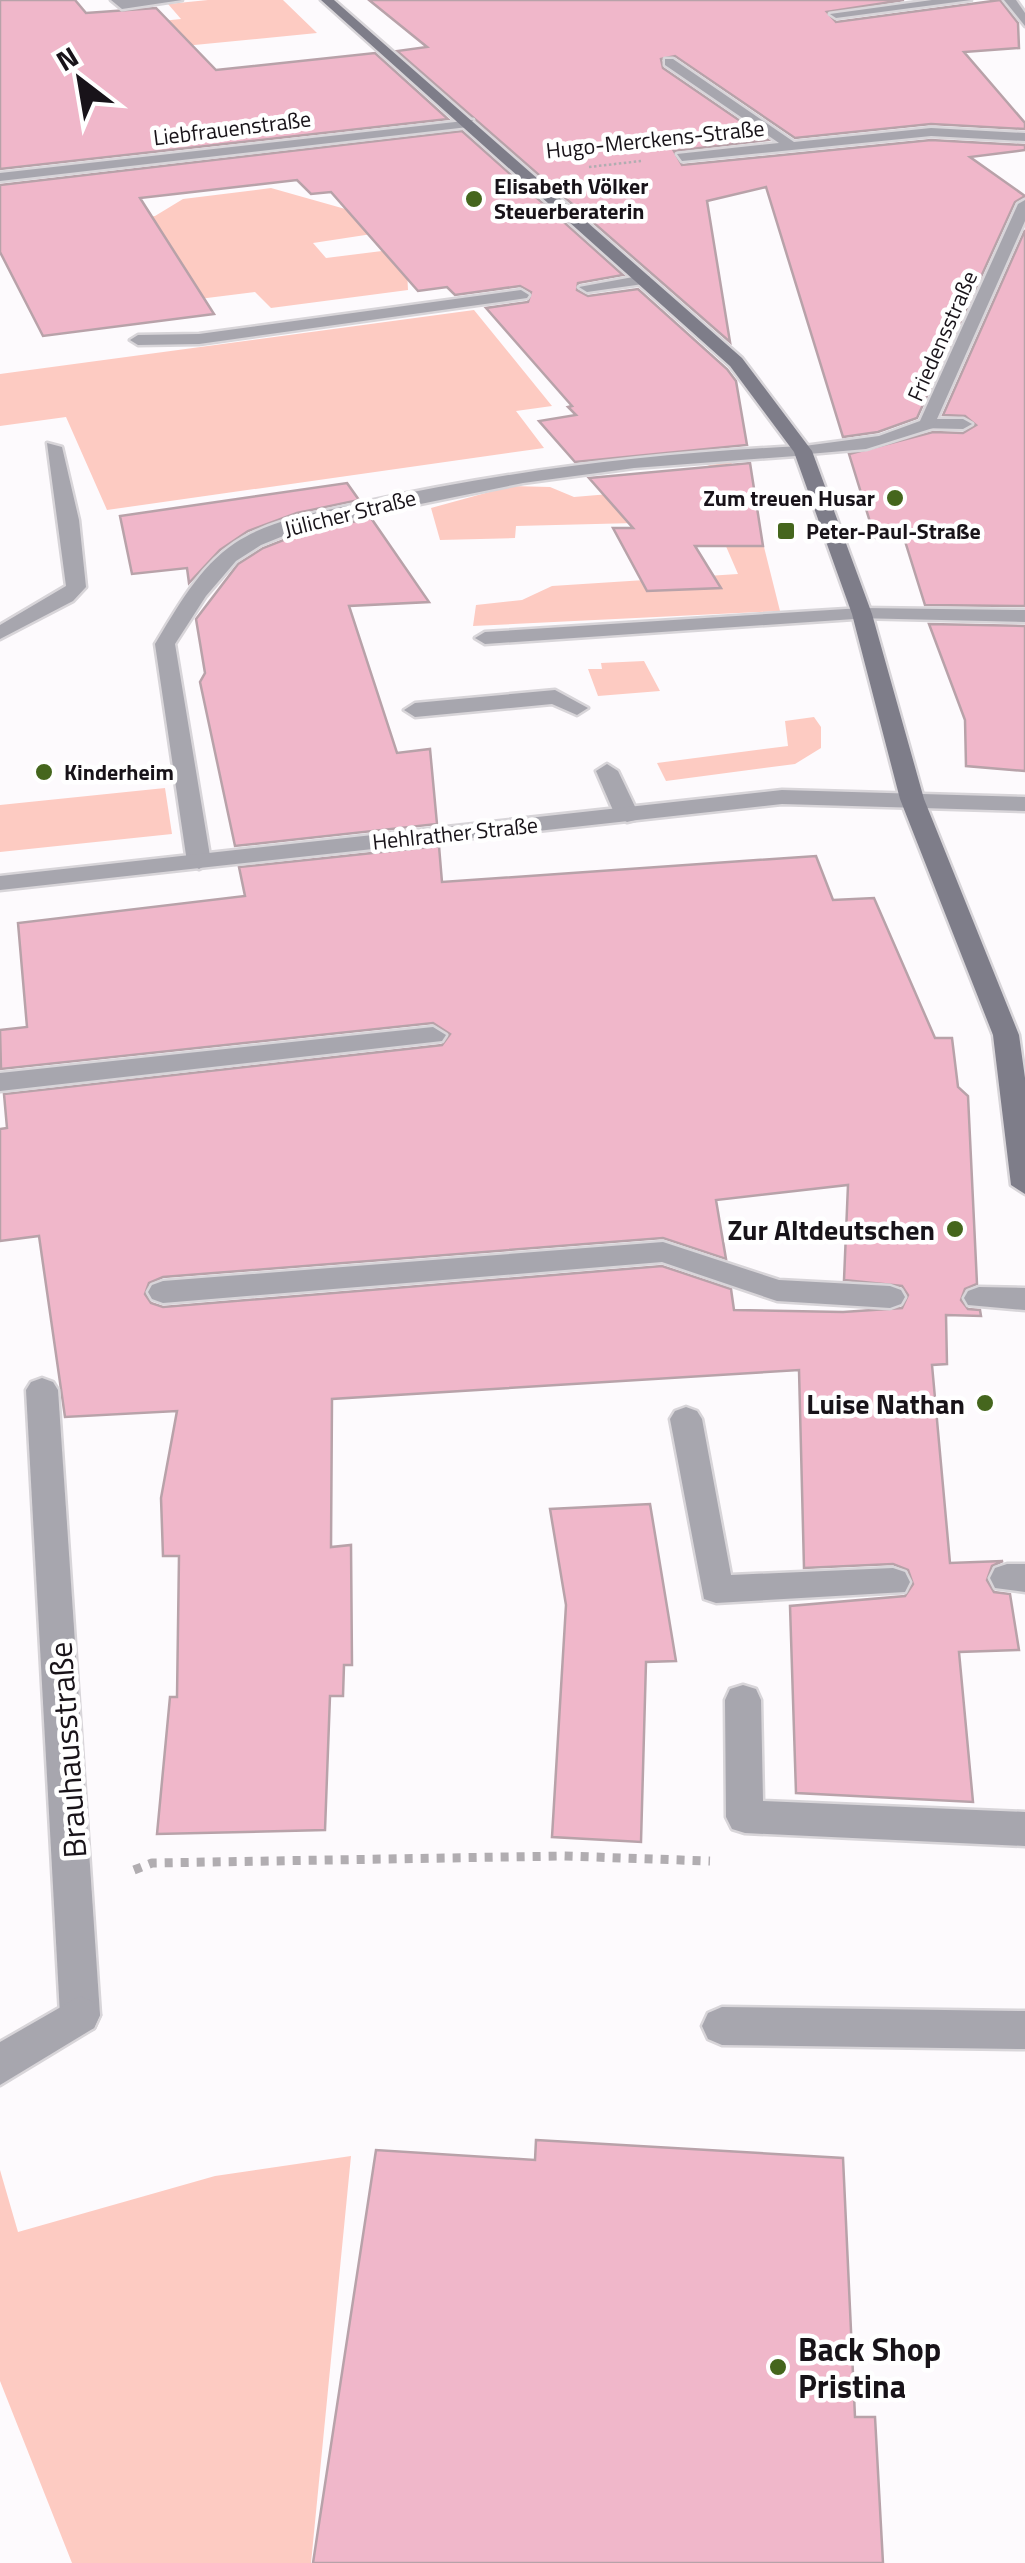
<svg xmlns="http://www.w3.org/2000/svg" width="1025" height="2563" viewBox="0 0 1025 2563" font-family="'Titillium Web',sans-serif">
  <rect width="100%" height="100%" fill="#fdfafd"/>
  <g fill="#fdcbc2">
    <path d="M208 0H283L317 33 143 50 123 25 181 19 168 4Z"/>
    <path d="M271 188 370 216 385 232 313 243 326 258 406 248 408 290 271 308 255 292 55 317 6 234 155 216 183 199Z"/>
    <path d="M474 310 552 406 516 411 544 448 107 510 66 417 0 426V374Z"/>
    <path d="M731 462 755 521 747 531 749 547H764L780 611 473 626 476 605 522 600 552 586 738 574 715 521 516 526 515 538 440 540 431 508 511 486 550 487 574 497 645 491 710 465Z"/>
    <path d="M644 661 660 691 598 696 588 669H602L601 663Z"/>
    <path d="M814 717 821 727V748L795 764 666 781 657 763 788 746 785 721Z"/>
    <path d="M165 788 172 834 0 852V805Z"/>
    <path d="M351 2156 311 2563H72L0 2381V2170L18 2232 215 2176Z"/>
  </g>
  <g fill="#f0b7ca" stroke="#b8a2a9" stroke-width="2.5" fill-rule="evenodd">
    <path d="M0 0H75L86 13 156 8 216 70 375 53 448 119 0 169Z"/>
    <path d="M369 0H904L827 12 836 22 1000 0 1018 23 1019 48 964 52 1025 123V129L931 124 795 138 675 56 661 59 663 68 768 140 674 151 682 165 931 140 1025 145V150L970 157 1025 196 1015 202 917 418 878 432 843 437 766 187 707 201 730 342 397 51 427 47Z"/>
    <path d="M462 131 623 275 578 283 577 290 588 296 638 289 727 369 736 381 747 445 575 462 539 421 576 415 568 407 572 406 486 308 528 302 531 292 520 286 455 295 447 287 418 291 331 192 311 194 297 180 140 198 214 314 43 336 0 252V185Z"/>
    <path d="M1025 230V606L925 605 904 538H875L849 454 933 432 963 433 976 425 965 416 943 415Z"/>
    <path d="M750 463 763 546H695L721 588 647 591 613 528H633L589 478Z"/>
    <path d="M347 483 359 500 297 513 248 531 220 550 189 583 187 568 132 574 120 516Z"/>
    <path d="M371 518 429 602 349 606 397 753 430 749 437 824 235 846 200 682 205 673 196 619 238 564 263 548 304 532Z"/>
    <path d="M929 624 1025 626V771L966 766 965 720Z"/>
    <path d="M439 846 442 882 816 856 833 900 874 898 935 1038H952L958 1087 968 1096 977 1284 965 1289 961 1300 968 1309 980 1310 981 1316 946 1315 947 1364 932 1365 950 1563 1003 1561 992 1566 987 1580 994 1592 1010 1594 1019 1650 959 1652 973 1802 796 1793 790 1606 905 1596 913 1584 908 1570 893 1564 804 1568 799 1370 332 1399 331 1547 351 1545 352 1665H344L343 1696H330L325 1830 157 1834 170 1697H177L179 1556H163L161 1498 177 1411 65 1417 39 1236 0 1241V1129L7 1128 4 1094 442 1045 450 1034 433 1023 1 1069 0 1030 27 1027 18 923 245 896 239 867ZM848 1185 844 1280 902 1286 908 1295 902 1308 843 1312 734 1310 731 1289 662 1266 163 1307 151 1303 145 1294 149 1283 163 1277 663 1238 726 1259 716 1200Z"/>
    <path d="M650 1504 676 1661 646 1662 641 1842 552 1837 566 1605 550 1509Z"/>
    <path d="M536 2140 843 2158 855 2417H875L883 2563H313L376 2150 535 2160Z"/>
  </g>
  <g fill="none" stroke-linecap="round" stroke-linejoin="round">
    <defs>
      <g id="lane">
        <path d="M111 0H182L122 9Z"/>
        <path d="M932 0H971L836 18 830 14Z"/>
        <path d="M644 275 650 277V283L587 292 579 287Z"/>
        <path d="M521 290 529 295 527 298 199 344 138 345 130 340 138 335 199 334Z"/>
        <path d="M927 419H963L972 424 963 429 921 428 918 424Z"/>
        <path d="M47 443 62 447 79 520 86 587 73 601 0 639V625L66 586Z"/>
        <path d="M803 446 809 447V455L634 468 523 483 303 528 261 545 236 561 206 596 175 644 211 862 199 869 187 862 155 644C177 608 199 567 235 543 273 518 322 512 365 502 510 470 655 453 803 446Z"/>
        <path d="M862 608 872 614 869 618 485 644 475 638 485 632Z"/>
        <path d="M555 690 588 708 577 715 552 704 415 717 404 710 415 703Z"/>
        <path d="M607 764 618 771 639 815 635 820 627 822 615 815 596 771Z"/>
        <path d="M433 1027 446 1035 442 1041 0 1091V1073Z"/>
        <path d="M663 1242 779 1280 890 1286 901 1290 905 1297 901 1304 890 1308 777 1301 662 1262 163 1303 152 1299 148 1292 152 1285 163 1281Z"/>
        <path d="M979 1287 1025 1288V1310L968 1305 964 1298 968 1291Z"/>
        <path d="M42 1378 53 1382 58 1390 100 2015 94 2028 80 2034 66 2028 60 2015 26 1390 31 1382Z"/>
        <path d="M686 1407 697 1411 702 1419 731 1575 893 1568 905 1572 910 1582 905 1592 716 1603 704 1599 670 1419 675 1411Z"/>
        <path d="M1007 1564H1025V1592L995 1588 990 1578 995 1568Z"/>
        <path d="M743 1685 756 1689 761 1700 763 1801 1025 1812V1846L745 1833 732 1829 726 1817 725 1700 730 1689Z"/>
        <path d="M722 2007 1025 2011V2049L722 2045 708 2039 702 2026 708 2013Z"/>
      </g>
      <g id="street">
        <path d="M1004 0H1016L1025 13V26Z"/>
        <path d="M665 59H673L794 142 931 128 1025 133V141L931 136 682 161 677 154 779 143 665 65Z"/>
        <path d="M473 120 468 127 0 181V173Z"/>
        <path d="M1025 200V221L933 428 866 449 797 455V447L879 436 920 421 1018 204Z"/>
        <path d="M862 608 1025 610V622L855 618 852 614Z"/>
        <path d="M782 790 1025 797V811L782 804 0 890V876Z"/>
        <path d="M80 1996 94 2002 100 2015 94 2028 0 2085V2042Z"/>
      </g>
      <path id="secondary" d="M321 0H334L742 358 812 451 872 614 924 799 1019 1035 1025 1078V1194L1011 1185 993 1035 900 799 852 614 794 452 730 366Z"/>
    </defs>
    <use href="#lane" stroke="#d8d5d9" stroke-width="5"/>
    <use href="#street" stroke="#d8d5d9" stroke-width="5"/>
    <use href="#secondary" stroke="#d8d5d9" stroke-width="5"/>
    <path stroke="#b1adb1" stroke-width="2.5" stroke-dasharray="2.5 2.5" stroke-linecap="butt" d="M589 167 641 161"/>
    <path stroke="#b1adb1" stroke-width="9" stroke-dasharray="8 8" stroke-linecap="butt" d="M134 1870 152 1863 564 1856 710 1861"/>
    <use href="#lane" fill="#a7a6ae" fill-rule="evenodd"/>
    <use href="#street" fill="#a7a6ae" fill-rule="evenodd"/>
    <use href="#secondary" fill="#7e7d89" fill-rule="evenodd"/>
  </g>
  <g fill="#45661d" stroke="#fff" stroke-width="4">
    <circle cx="474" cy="199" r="10"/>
    <circle cx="895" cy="498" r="10"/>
    <rect x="776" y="521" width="20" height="20" rx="5"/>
    <circle cx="44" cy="772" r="10"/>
    <circle cx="955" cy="1229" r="10"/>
    <circle cx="985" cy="1403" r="10"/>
    <circle cx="778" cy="2367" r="10"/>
  </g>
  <g text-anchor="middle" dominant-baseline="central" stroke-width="9" stroke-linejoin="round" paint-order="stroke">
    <g font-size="22" fill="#181319" stroke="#fff">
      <text transform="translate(232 128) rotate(-7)">Liebfrauenstraße</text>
      <text transform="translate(655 139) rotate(-6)">Hugo-Merckens-Straße</text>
      <text transform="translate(942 336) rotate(-66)">Friedensstraße</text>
      <text transform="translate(350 513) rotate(-14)">Jülicher Straße</text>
      <text transform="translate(455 833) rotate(-6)">Hehlrather Straße</text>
    </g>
    <g font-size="22" font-weight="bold" fill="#181319" stroke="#fff" text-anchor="start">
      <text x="494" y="186">Elisabeth Völker<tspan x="494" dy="25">Steuerberaterin</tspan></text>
      <text x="875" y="498" text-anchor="end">Zum treuen Husar</text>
      <text x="806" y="531">Peter-Paul-Straße</text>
      <text x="64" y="772">Kinderheim</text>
    </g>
    <g font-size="28" font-weight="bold" fill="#181319" stroke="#fff" text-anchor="end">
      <text x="935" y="1229">Zur Altdeutschen</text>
      <text x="965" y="1403">Luise Nathan</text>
    </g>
    <g font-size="32" fill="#181319" stroke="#fff">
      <text transform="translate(67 1750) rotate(-94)">Brauhausstraße</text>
    </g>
    <g font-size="32" font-weight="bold" fill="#181319" stroke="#fff" text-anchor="start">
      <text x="798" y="2349">Back Shop<tspan x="798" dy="37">Pristina</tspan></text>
    </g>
  </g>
  <g transform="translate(80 80) rotate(329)" stroke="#ffffff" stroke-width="8" paint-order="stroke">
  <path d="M0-8L18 38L0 25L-18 38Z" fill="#181319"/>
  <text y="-15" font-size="28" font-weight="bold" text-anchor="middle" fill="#181319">N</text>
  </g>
</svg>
